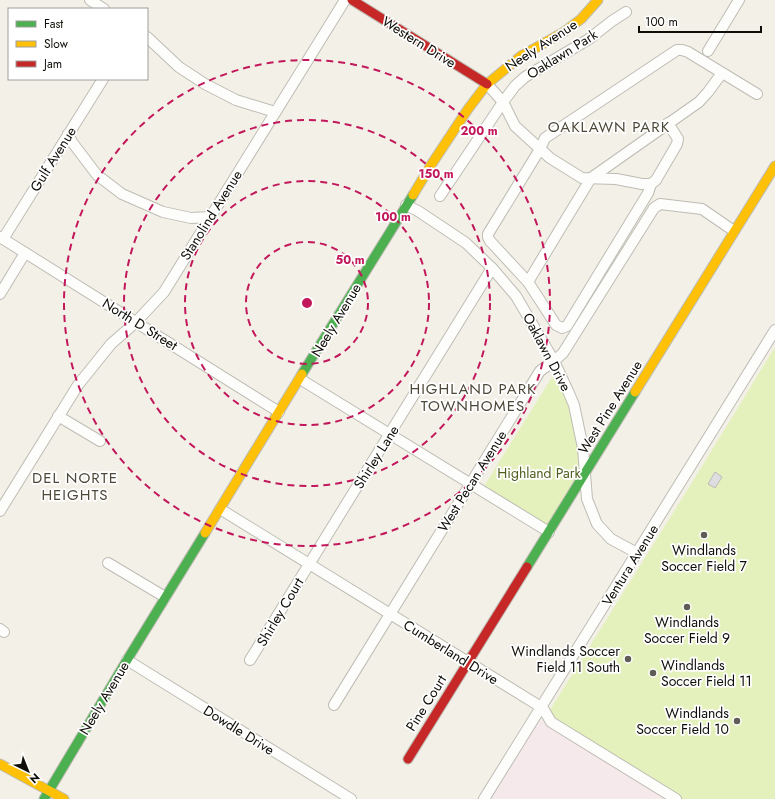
<svg xmlns="http://www.w3.org/2000/svg" width="775" height="799" viewBox="0 0 775 799" font-family="Jost,sans-serif">
  <rect width="100%" height="100%" fill="#f3f0e7"/>
  <path fill="#f6e9ec" d="M538 718 543 721 668 799H488Z"/>
  <g fill="#e5f1bd">
    <path d="M775 347V799H668L543 721 691 484Z"/>
    <path d="M552 377 568 391 584 474 548 532 481 491Z"/>
  </g>
  <path fill="#dedde0" stroke="#bbbab9" d="M715 472 722 477 715 488 708 484Z"/>
  <g fill="none" stroke-linecap="round" stroke-linejoin="round">
    <defs>
      <g id="street">
        <path d="M90 0 104 9"/>
        <path d="M147 37 179 67 205 84 236 100 275 112"/>
        <path d="M708 51 739 0"/>
        <path d="M487 84 503 102 515 126 550 158 582 178 616 179 642 184H651L656 180 677 144 678 139 668 123"/>
        <path d="M68 134 72 142 97 175 122 194 163 212 191 218 210 217"/>
        <path d="M651 184 648 193 567 326 562 328 556 325 528 282 490 241 488 237V234L540 149 545 138 677 50H682L688 52 757 94"/>
        <path d="M440 196 503 102 515 86 525 77 589 39 612 21 626 12"/>
        <path d="M406 205 418 211 466 243 492 268 516 296 554 361 568 391 574 405 583 448 587 499 597 524 611 539 637 553"/>
        <path d="M0 237 279 412"/>
        <path d="M3 239 103 79"/>
        <path d="M528 282 591 178 699 102 708 92 722 73"/>
        <path d="M0 294 25 253"/>
        <path d="M300 379 549 532"/>
        <path d="M58 416 100 441"/>
        <path d="M220 509 541 707 544 710 551 722 676 799"/>
        <path d="M0 511 78 385 111 344 136 322 164 292 345 0"/>
        <path d="M108 563 165 597"/>
        <path d="M0 629 4 632"/>
        <path d="M127 660 351 799"/>
        <path d="M250 660 492 268"/>
        <path d="M334 705 540 371 554 361 563 353 654 208 660 204 702 209 734 231"/>
        <path d="M484 799 775 330"/>
      </g>
      <g id="fast">
        <path d="M302 374 413 195"/>
        <path d="M527 567 635 392"/>
        <path d="M44 799 127 660 205 533"/>
      </g>
      <g id="slow">
        <path d="M413 195 431 165 468 109 487 84 521 56 564 32 581 19 598 0"/>
        <path d="M635 392 775 166"/>
        <path d="M205 533 302 374"/>
        <path d="M0 764 64 799"/>
      </g>
      <g id="jam">
        <path d="M352 0 487 84"/>
        <path d="M408 759 527 567"/>
      </g>
    </defs>
    <use href="#street" stroke="#bebcb4" stroke-width="12"/>
    <use href="#fast" stroke="#bebcb4" stroke-width="11"/>
    <use href="#slow" stroke="#bebcb4" stroke-width="11"/>
    <use href="#jam" stroke="#bebcb4" stroke-width="11"/>
    <use href="#street" stroke="#fdfdfb" stroke-width="10"/>
    <use href="#fast" stroke="#4caf50" stroke-width="9"/>
    <use href="#slow" stroke="#ffc107" stroke-width="9"/>
    <use href="#jam" stroke="#c62828" stroke-width="9"/>
  </g>
  <g fill="none" stroke="#c2185b" stroke-width="2" stroke-dasharray="7 5">
    <circle cx="307" cy="303" r="61"/>
    <circle cx="307" cy="303" r="122"/>
    <circle cx="307" cy="303" r="183"/>
    <circle cx="307" cy="303" r="243"/>
  </g>
  <g fill="#5f5c55" stroke="#fff" stroke-width="1.5">
    <circle cx="704" cy="535" r="4"/>
    <circle cx="687" cy="607" r="4"/>
    <circle cx="628" cy="659" r="4"/>
    <circle cx="653" cy="673" r="4"/>
    <circle cx="737" cy="721" r="4"/>
  </g>
  <g text-anchor="middle" dominant-baseline="central" stroke-width="3.5" stroke-linejoin="round" paint-order="stroke">
    <g font-size="14" fill="#0f0d07" stroke="#fff">
      <text transform="translate(419 42) rotate(32)">Western Drive</text>
      <text transform="translate(541 45) rotate(-33)">Neely Avenue</text>
      <text transform="translate(562 54) rotate(-32)">Oaklawn Park</text>
      <text transform="translate(53 159) rotate(-58)">Gulf Avenue</text>
      <text transform="translate(211 215) rotate(-58)">Stanolind Avenue</text>
      <text transform="translate(336 320) rotate(-59)">Neely Avenue</text>
      <text transform="translate(140 324) rotate(32)">North D Street</text>
      <text transform="translate(547 352) rotate(62)">Oaklawn Drive</text>
      <text transform="translate(610 407) rotate(-58)">West Pine Avenue</text>
      <text transform="translate(376 457) rotate(-58)">Shirley Lane</text>
      <text transform="translate(472 481) rotate(-58)">West Pecan Avenue</text>
      <text transform="translate(630 565) rotate(-58)">Ventura Avenue</text>
      <text transform="translate(280 612) rotate(-59)">Shirley Court</text>
      <text transform="translate(451 652) rotate(32)">Cumberland Drive</text>
      <text transform="translate(104 698) rotate(-59)">Neely Avenue</text>
      <text transform="translate(426 703) rotate(-58)">Pine Court</text>
      <text transform="translate(239 730) rotate(32)">Dowdle Drive</text>
    </g>
    <g font-size="14" fill="#4e5e1e" stroke="#fff">
      <text x="539" y="473">Highland Park</text>
    </g>
    <g font-size="14" fill="#0f0d07" stroke="#fff">
      <text x="704" y="550">Windlands<tspan x="704" dy="16">Soccer Field 7</tspan></text>
      <text x="687" y="622">Windlands<tspan x="687" dy="16">Soccer Field 9</tspan></text>
      <text x="620" y="651" text-anchor="end">Windlands Soccer<tspan x="620" dy="16">Field 11 South</tspan></text>
      <text x="661" y="665" text-anchor="start">Windlands<tspan x="661" dy="16">Soccer Field 11</tspan></text>
      <text x="729" y="713" text-anchor="end">Windlands<tspan x="729" dy="16">Soccer Field 10</tspan></text>
    </g>
    <g font-size="15" letter-spacing="1" fill="#4d4838" stroke="#fff">
      <text x="609" y="127">OAKLAWN PARK</text>
      <text x="473" y="389">HIGHLAND PARK<tspan x="473" dy="17">TOWNHOMES</tspan></text>
      <text x="75" y="478">DEL NORTE<tspan x="75" dy="17">HEIGHTS</tspan></text>
    </g>
  </g>
  <circle cx="307" cy="303" r="6" fill="#c2185b" stroke="#fff" stroke-width="2"/>
  <g font-size="12" text-anchor="middle" font-weight="bold" fill="#c2185b" stroke="#fff" stroke-width="3.5" stroke-linejoin="round" paint-order="stroke">
    <text x="479" y="135">200 m</text>
    <text x="436" y="178">150 m</text>
    <text x="393" y="221">100 m</text>
    <text x="350" y="264">50 m</text>
  </g>
  <rect x="8" y="8" width="140" height="72" fill="#ffffff" stroke="#9f9e9c"/>
  <rect x="16" y="21" width="20" height="6" fill="#4caf50" stroke="#9f9e9c"/>
  <text x="44" y="28" font-size="12" fill="#0f0d07">Fast</text>
  <rect x="16" y="41" width="20" height="6" fill="#ffc107" stroke="#9f9e9c"/>
  <text x="44" y="48" font-size="12" fill="#0f0d07">Slow</text>
  <rect x="16" y="61" width="20" height="6" fill="#c62828" stroke="#9f9e9c"/>
  <text x="44" y="68" font-size="12" fill="#0f0d07">Jam</text>
  <g transform="translate(28 771) rotate(137)" stroke="#ffffff" stroke-width="3" paint-order="stroke">
  <path d="M0-3L7 15L0 10L-7 15Z" fill="#0f0d07"/>
  <text y="-6" font-size="11" font-weight="bold" text-anchor="middle" fill="#0f0d07">N</text>
  </g>
  <path d="M639 26v6h122v-6" fill="none" stroke="#0f0d07" stroke-width="2"/>
  <text x="645" y="26" font-size="12" fill="#0f0d07" stroke="#ffffff" stroke-width="3" paint-order="stroke">100 m</text>
</svg>
